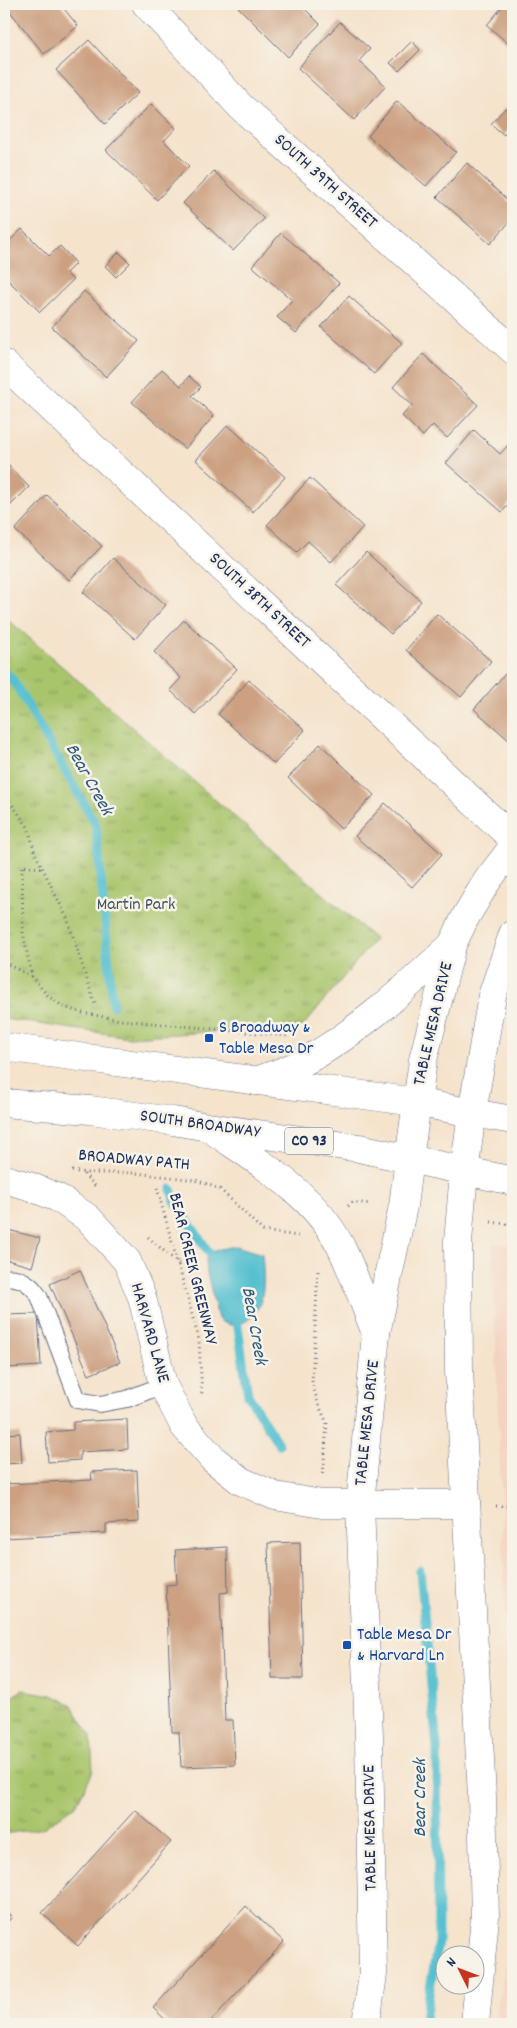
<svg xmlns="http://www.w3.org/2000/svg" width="517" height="2028" viewBox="0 0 517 2028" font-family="Dekko,sans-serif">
  <defs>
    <pattern id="park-tufts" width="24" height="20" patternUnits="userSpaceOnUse" patternTransform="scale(1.25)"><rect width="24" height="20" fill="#a9c56c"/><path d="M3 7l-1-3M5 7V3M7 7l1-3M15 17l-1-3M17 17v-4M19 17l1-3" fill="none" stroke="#89a05c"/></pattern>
  </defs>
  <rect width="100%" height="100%" fill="#f7f3e8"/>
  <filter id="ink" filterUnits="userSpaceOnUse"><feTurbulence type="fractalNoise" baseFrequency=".02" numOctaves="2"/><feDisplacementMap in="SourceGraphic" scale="10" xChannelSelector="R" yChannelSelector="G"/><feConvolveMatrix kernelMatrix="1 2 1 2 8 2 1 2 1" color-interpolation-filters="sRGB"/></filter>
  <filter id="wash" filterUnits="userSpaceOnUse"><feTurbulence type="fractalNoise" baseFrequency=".0096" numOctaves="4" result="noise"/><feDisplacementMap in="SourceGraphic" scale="20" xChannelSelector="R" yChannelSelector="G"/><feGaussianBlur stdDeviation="1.12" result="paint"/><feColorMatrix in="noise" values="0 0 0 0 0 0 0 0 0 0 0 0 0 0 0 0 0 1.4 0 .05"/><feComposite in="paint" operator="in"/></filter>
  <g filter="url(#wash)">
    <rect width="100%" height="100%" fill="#f5e3cc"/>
    <g fill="#f4d3c0">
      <path d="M492 1243 513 1246V1825Z"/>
      <path d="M513 1926V2024H494Z"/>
    </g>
    <g fill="url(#park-tufts)" stroke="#627a65">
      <path d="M4 616 375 939 303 1026 129 1037 4 1019Z"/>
      <path d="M22 1690 52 1695 71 1704 91 1736 93 1771 76 1805 43 1828 4 1834V1702Z"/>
    </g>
    <path fill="#55c0d0" stroke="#387897" d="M236 1246 262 1254C264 1279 268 1313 240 1324 233 1327 224 1324 218 1319L207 1273 206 1259 210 1253 220 1249Z"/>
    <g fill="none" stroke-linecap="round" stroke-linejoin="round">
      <g stroke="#55c0d0" stroke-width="9">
        <path d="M4 671 13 680 96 825 113 1006"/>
        <path d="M171 1189 174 1200 216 1263"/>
        <path d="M236 1313 248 1395 279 1445"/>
        <path d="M420 1571 437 1747 438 1941 424 2024"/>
      </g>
    </g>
    <g id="blocks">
      <g fill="#cca081">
        <path d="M4 4H60L78 26 44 54Z"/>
        <path d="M241 4H300L320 24 288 57 238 7Z"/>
        <path d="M499 4H513V48L487 25 502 7Z"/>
        <path d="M340 22 370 49 359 61 386 86 354 120 298 68Z"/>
        <path d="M89 40 138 93 105 124 56 70Z"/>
        <path d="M412 41 420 50 399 71 390 63Z"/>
        <path d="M397 101 456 152 426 186 368 136Z"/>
        <path d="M151 104 176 128 164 141 189 166 157 200 106 150Z"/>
        <path d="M505 108 513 115V124L504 135 491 124Z"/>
        <path d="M467 163 513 205V218L490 244 437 197Z"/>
        <path d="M214 171 264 219 233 251 183 203Z"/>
        <path d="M22 229 49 256 60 246 76 263 66 273 73 280 40 312 4 276V246Z"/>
        <path d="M281 233 339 283 296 333 277 317 292 300 252 266Z"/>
        <path d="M513 247V257L508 253Z"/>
        <path d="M119 252 130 263 116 277 105 266Z"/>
        <path d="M84 291 139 341 106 377 52 327Z"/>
        <path d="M349 296 402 343 374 374 321 327Z"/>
        <path d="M423 354 478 405 447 438 433 425 423 436 402 416 412 405 393 387Z"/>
        <path d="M162 369 181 386 189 376 201 387 192 396 214 416 185 449 132 402Z"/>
        <path d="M228 425 285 477 253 512 196 460Z"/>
        <path d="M474 430 500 454 512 441 513 442V500L502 512 446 463Z"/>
        <path d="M4 461 29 487 4 512Z"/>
        <path d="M310 478 363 527 331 562 308 541 297 552 267 525Z"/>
        <path d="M47 495 102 546 69 580 15 530Z"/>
        <path d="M366 552 421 601 391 634 336 585Z"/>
        <path d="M113 558 166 605 135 639 83 592Z"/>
        <path d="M437 614 491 661 461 697 406 650Z"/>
        <path d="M184 620 237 669 195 714 170 690 181 678 154 652Z"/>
        <path d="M505 674 513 682V744L474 709Z"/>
        <path d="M249 680 305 730 274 764 218 714Z"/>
        <path d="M320 744 374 795 341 829 288 778Z"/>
        <path d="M385 803 442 854 412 887 355 836Z"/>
        <path d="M4 1229 40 1238 32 1267 4 1259Z"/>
        <path d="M80 1270 120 1362 89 1375 50 1284Z"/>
        <path d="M38 1314 41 1366 4 1368V1315Z"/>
        <path d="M127 1419 128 1449 80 1452V1460L48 1462 46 1432 73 1430V1422Z"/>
        <path d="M20 1433 22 1463 4 1464V1434Z"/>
        <path d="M137 1470 139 1522 106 1524V1533L4 1538V1484L92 1480 91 1472Z"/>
        <path d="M300 1542 303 1679H272L268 1543Z"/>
        <path d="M227 1547 228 1592 220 1593 225 1720H233L235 1765 181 1767 179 1732H172L166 1585 177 1584 175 1550Z"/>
        <path d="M135 1810 171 1842 78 1946 42 1913Z"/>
        <path d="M246 1906 284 1942 208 2024H170L153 2008Z"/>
        <path d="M4 1910 12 1917 4 1926Z"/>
      </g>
    </g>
  </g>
  <g filter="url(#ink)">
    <use href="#blocks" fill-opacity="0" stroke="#676e84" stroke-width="1"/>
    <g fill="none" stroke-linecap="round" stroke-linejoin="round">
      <defs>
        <path id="service" d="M4 1278C19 1275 31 1284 39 1296L78 1400 100 1404 127 1399 163 1385"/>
        <g id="minor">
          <path d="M146 4 241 107 513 350"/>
          <path d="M4 364 513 839"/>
          <path d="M4 1179 29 1186 58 1198 88 1218 127 1261 142 1297 163 1385 184 1426 213 1459 241 1481 275 1496 322 1504H466"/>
        </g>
        <g id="tertiary">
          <path d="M464 1172 458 1242 459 1371 482 1796 485 1917 475 2024"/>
          <path d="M366 2024 373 1974 369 1737 360 1505 376 1333 403 1206 409 1159"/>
        </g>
        <g id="primary">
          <path d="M4 1047 416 1102 472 1113 464 1172"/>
          <path d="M4 1103 90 1110 173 1121 208 1127 359 1148 409 1159"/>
          <path d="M211 1129C258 1162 313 1193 340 1245 354 1273 364 1304 376 1333"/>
        </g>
        <g id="trunk">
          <path d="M513 847 487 881 466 916 452 945 423 1060 409 1159 513 1181"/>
          <path d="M513 934 492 996 472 1113 513 1120"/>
          <path d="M256 1081C269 1076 283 1072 295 1066 351 1039 407 987 452 945"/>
        </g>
      </defs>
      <use href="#service" stroke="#676e84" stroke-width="18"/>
      <use href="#minor" stroke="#676e84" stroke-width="29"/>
      <use href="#tertiary" stroke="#676e84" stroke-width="29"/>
      <use href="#primary" stroke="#676e84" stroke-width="29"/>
      <use href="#trunk" stroke="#676e84" stroke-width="29"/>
      <g stroke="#676e84" stroke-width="3" stroke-dasharray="1 4" stroke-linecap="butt">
        <path d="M4 793 28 827 35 853 67 918 96 1007"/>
        <path d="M4 962 32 977 48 996 64 1007 83 1013 121 1020 287 1036"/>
        <path d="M32 977 23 933 22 866 42 868"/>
        <path d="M72 1171 84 1173H135L196 1180 220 1189 263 1231 298 1236"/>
        <path d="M84 1174 95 1186"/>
        <path d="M157 1188 199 1340 202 1395"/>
        <path d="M348 1206 353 1202 371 1204"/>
        <path d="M491 1222 513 1225"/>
        <path d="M148 1237 179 1264"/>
        <path d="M318 1271 312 1383 319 1406 327 1423 323 1476"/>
        <path d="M496 1506H513"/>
      </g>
      <use href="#service" stroke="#fff" stroke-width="16"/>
      <use href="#minor" stroke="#fff" stroke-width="28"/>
      <use href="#tertiary" stroke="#fff" stroke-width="28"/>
      <use href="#primary" stroke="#fff" stroke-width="28"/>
      <use href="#trunk" stroke="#fff" stroke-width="28"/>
    </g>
  </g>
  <g fill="#1a4fb4" stroke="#f7f3e8" stroke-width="2">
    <rect x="204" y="1033" width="10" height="10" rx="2.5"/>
    <rect x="342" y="1640" width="10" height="10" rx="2.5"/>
  </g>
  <g text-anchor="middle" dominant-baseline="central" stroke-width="5" stroke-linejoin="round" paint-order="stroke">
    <rect fill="#f7f3e8" stroke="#5d6a87" stroke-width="1" x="285" y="1127.5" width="48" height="27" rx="4"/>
    <g font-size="16" font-weight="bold" fill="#1b2f5e">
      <text x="309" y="1141">CO 93</text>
    </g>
    <g font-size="18" fill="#1b2f5e" stroke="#f7f3e8">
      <text transform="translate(325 182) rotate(42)">SOUTH 39TH STREET</text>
      <text transform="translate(259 601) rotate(43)">SOUTH 38TH STREET</text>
      <text transform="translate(434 1024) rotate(-77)">TABLE MESA DRIVE</text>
      <text transform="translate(200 1125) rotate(8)">SOUTH BROADWAY</text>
      <text transform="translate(134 1161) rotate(5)">BROADWAY PATH</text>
      <text transform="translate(192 1269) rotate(76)">BEAR CREEK GREENWAY</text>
      <text transform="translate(149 1333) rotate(74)">HARVARD LANE</text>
      <text transform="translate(368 1423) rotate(-84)">TABLE MESA DRIVE</text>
      <text transform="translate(371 1828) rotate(-91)">TABLE MESA DRIVE</text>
    </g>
    <g font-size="18" fill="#3e5462" stroke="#f7f3e8">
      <text x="136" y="905">Martin Park</text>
    </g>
    <g font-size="18" fill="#164399" stroke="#f7f3e8" text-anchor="start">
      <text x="219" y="1028">S Broadway &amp;<tspan x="219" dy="21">Table Mesa Dr</tspan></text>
      <text x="357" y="1635">Table Mesa Dr<tspan x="357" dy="21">&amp; Harvard Ln</tspan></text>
    </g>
    <g font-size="19" font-style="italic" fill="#2c5a80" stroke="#f7f3e8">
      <text transform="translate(88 780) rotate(61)">Bear Creek</text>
      <text transform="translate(253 1326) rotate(80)">Bear Creek</text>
      <text transform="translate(421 1798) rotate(-90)">Bear Creek</text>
    </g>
  </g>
  <rect width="517" height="2028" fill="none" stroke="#f7f3e8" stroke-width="20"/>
  <g transform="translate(460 1970) rotate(312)"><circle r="24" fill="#f7f3e8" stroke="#9fa5b1"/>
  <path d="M0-4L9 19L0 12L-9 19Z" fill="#c8321e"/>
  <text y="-8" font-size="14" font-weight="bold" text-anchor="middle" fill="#1b2f5e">N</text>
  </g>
</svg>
